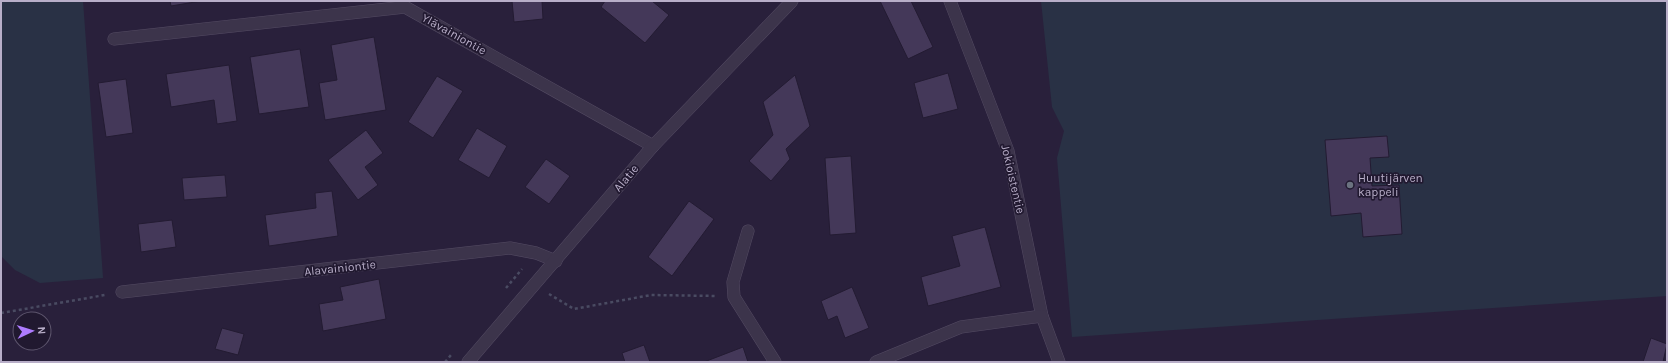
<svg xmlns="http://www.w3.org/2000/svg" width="1668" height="363" viewBox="0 0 1668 363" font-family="Karla,sans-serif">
  <rect width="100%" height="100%" fill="#29203b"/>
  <g fill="#293145">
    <path d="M1 1H83L103 278 40 283 15 270 1 256Z"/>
    <path d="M1041 1H1667V296L1072 337 1057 158 1064 131 1052 107Z"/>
  </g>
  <g fill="#443859" stroke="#231b32">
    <path d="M170 1H201L171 6Z"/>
    <path d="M512 1H542L543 19 514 22Z"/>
    <path d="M605 1H652L669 15 645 43 601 7Z"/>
    <path d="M880 1H911L933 47 908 59Z"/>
    <path d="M374 37 386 110 325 120 319 83 337 80 331 45Z"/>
    <path d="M300 49 309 107 259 114 250 57Z"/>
    <path d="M229 65 237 121 217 124 214 100 171 107 166 74Z"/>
    <path d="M948 73 958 109 923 118 914 83Z"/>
    <path d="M795 75 810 126 786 149 790 159 771 181 749 161 773 135 763 102Z"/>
    <path d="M437 76 463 91 433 138 408 122Z"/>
    <path d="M126 79 133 133 106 137 98 83Z"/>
    <path d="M477 128 507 146 489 178 458 160Z"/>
    <path d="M366 130 383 153 365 167 378 185 358 200 328 160Z"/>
    <path d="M1387 136 1389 157 1370 158 1372 186 1399 185 1402 234 1363 237 1361 213 1331 216 1325 140Z"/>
    <path d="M851 156 856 233 830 235 825 158Z"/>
    <path d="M546 159 570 176 549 204 525 187Z"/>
    <path d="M225 175 227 197 184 200 182 178Z"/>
    <path d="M332 191 338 236 269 246 265 215 316 208 315 193Z"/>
    <path d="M689 201 714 219 672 276 648 257Z"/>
    <path d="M172 220 176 247 141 252 138 224Z"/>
    <path d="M985 227 1001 287 928 306 921 277 960 266 952 236Z"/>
    <path d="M379 279 386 319 323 331 319 304 343 300 340 287Z"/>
    <path d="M852 287 869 328 845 338 837 316 828 320 821 301Z"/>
    <path d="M222 328 244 334 238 355 215 349Z"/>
    <path d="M1651 338 1667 344 1663 362H1643Z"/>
    <path d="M644 345 650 362H625L622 353Z"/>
    <path d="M743 347 748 362H704Z"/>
  </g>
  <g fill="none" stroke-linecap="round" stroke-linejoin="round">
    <defs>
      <g id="minor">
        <path d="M950 1 1008 151 1042 316 1059 362"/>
        <path d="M114 39 405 7 653 146"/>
        <path d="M748 231 733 282 734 297 775 362"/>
        <path d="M122 292 510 248 536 253 556 261"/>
        <path d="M876 362 961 327 1042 316"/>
      </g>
      <path id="tertiary" d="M468 362 653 146 792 1"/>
    </defs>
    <use href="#minor" stroke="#544b63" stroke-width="13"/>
    <use href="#tertiary" stroke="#544b63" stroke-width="13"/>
    <g stroke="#4a4b62" stroke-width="2.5" stroke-dasharray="3 3" stroke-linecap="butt">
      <path d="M506 288 522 269"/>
      <path d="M549 294 574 309 651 295 717 296"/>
      <path d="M1 313 105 295"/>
      <path d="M445 362 451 355"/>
    </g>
    <use href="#minor" stroke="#3c344b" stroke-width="12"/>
    <use href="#tertiary" stroke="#3c344b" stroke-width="12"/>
  </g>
  <circle fill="#6b7280" stroke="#211930" stroke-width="1.5" cx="1350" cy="185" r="4"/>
  <g text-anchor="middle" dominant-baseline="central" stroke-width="3.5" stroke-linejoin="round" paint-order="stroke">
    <g font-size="12" fill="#b8aec8" stroke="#211930">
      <text transform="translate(454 34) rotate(29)">Ylävainiontie</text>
      <text transform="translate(626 178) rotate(-50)">Alatie</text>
      <text transform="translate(1013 179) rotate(77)">Jokioistentie</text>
      <text transform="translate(340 268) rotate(-6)">Alavainiontie</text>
    </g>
    <g font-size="12" fill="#b8aec8" stroke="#211930" text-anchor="start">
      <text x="1358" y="178">Huutijärven<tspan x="1358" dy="14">kappeli</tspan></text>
    </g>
  </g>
  <rect width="1668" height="363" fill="none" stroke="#b8aec8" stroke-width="4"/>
  <g transform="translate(32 331) rotate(86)"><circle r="19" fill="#211930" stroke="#5d556d"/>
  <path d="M0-3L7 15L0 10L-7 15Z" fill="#ae7cff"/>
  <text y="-6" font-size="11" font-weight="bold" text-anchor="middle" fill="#b8aec8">N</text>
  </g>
</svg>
